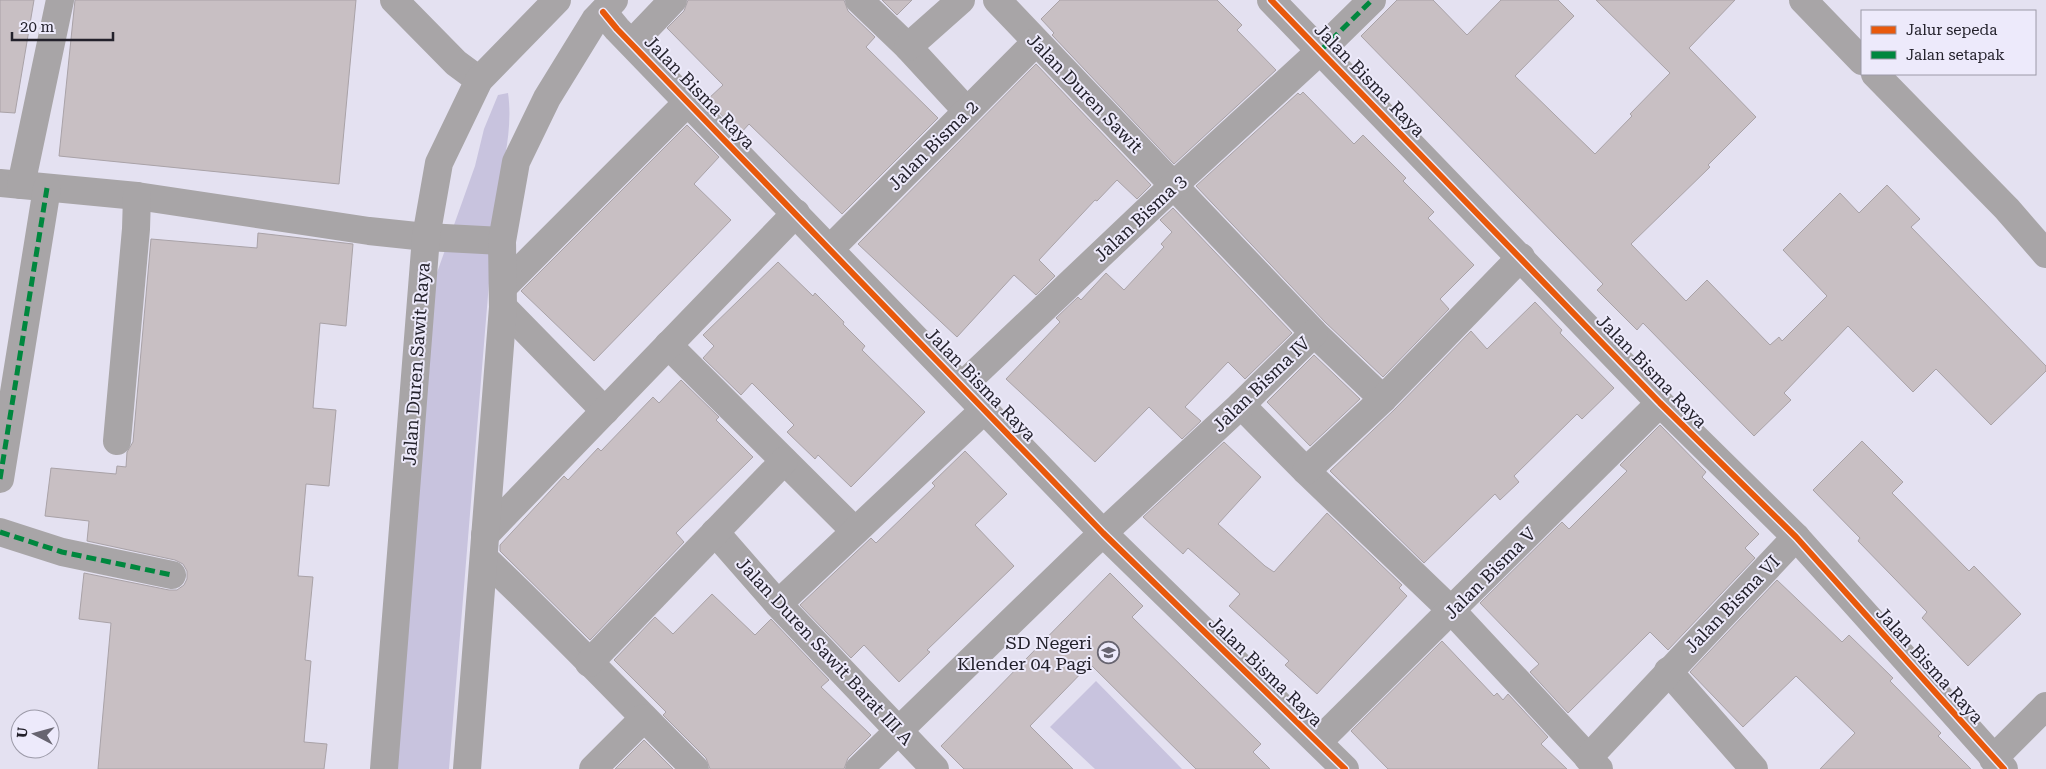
<svg xmlns="http://www.w3.org/2000/svg" width="2046" height="769" viewBox="0 0 2046 769" font-family="'Roboto Serif',serif">
  <rect width="100%" height="100%" fill="#e4e1f1"/>
  <g fill="#c8c3de">
    <path d="M508 93C513 127 504 164 496 198L449 769H393L429 295 475 166 484 129 498 95Z"/>
    <path d="M1096 681 1182 769H1095L1050 727Z"/>
  </g>
  <g fill="#c8bfc3" stroke="#a9a2a7">
    <path d="M0 0H34L15 113 0 112Z"/>
    <path d="M75 0H356L339 184 59 156Z"/>
    <path d="M688 0H844L848 11 875 37 866 47 938 118 842 214 749 124 740 134 707 100 723 85 667 28 684 11Z"/>
    <path d="M882 0H912L897 15Z"/>
    <path d="M1060 0H1217L1242 25 1237 30 1276 70 1174 164 1052 35 1054 33 1041 19Z"/>
    <path d="M1397 0H1433L1467 35 1501 0H1558L1574 16 1515 76 1595 154 1632 116 1630 114 1670 73 1596 0H1735L1689 48 1756 117 1708 165 1710 167 1631 244 1686 301 1707 280 1770 345 1779 337 1782 341 1827 296 1783 250 1840 193 1859 213 1887 185 1920 219 1911 227 2046 366V371L1991 425 1936 369 1913 392 1848 326 1784 393 1791 400 1754 436 1643 323 1637 330 1597 290 1603 284 1361 36Z"/>
    <path d="M1036 64 1151 185 1137 199 1117 180 1097 201 1095 200 1039 260 1055 276 1036 295 1014 275 957 337 858 244Z"/>
    <path d="M1303 92 1354 144 1363 135 1406 178 1403 181 1434 212 1428 218 1474 265 1440 299 1449 309 1383 377 1325 322 1196 186 1298 93 1300 95Z"/>
    <path d="M687 125 719 157 694 184 731 220 594 361 521 291Z"/>
    <path d="M1173 208 1292 333 1245 379 1228 362 1185 407 1201 421 1182 439 1149 407 1095 462 1006 379 1060 322 1056 318 1078 297 1081 300 1106 273 1124 290 1164 247 1161 244 1172 232 1160 220Z"/>
    <path d="M258 233 353 244 346 326 320 323 313 408 336 410 329 486 306 484 298 576 313 577 305 660 311 661 304 742 327 744 324 769H98L111 623 79 619 84 573 169 590H177L184 585 187 579V571L183 564 175 560 87 541 89 521 45 516 51 468 116 474 117 466 126 467 127 452 133 442 151 239 257 248Z"/>
    <path d="M778 262 813 296 815 293 844 322 843 324 865 346 862 350 925 412 851 487 818 455 815 459 787 432 794 425 752 383 741 395 703 358 714 346 703 335Z"/>
    <path d="M1535 302 1562 330 1560 333 1614 388 1582 419 1577 414 1514 476 1519 482 1500 500 1495 494 1424 563 1330 471 1394 410 1471 331 1487 349Z"/>
    <path d="M1314 355 1360 399 1310 446 1267 402Z"/>
    <path d="M681 380 719 417 716 420 753 457 676 533 684 542 590 640 500 551V545L564 476 568 480 598 448 601 451 653 397 659 403Z"/>
    <path d="M1660 425 1706 472 1702 477 1759 534 1745 548 1755 558 1668 650 1650 632 1568 713 1530 672 1539 664 1480 603 1562 522 1569 529 1627 471 1620 465Z"/>
    <path d="M1862 441 1903 482 1892 493 1969 571 1974 566 2021 614 1968 666 1922 618 1927 612 1858 541 1860 538 1813 490Z"/>
    <path d="M1224 442 1261 477 1218 524 1265 566 1274 572 1327 513 1402 585 1399 588 1407 596 1317 694 1285 665 1289 661 1229 606 1240 594 1188 548 1183 554 1143 517Z"/>
    <path d="M965 451 1007 494 975 525 1014 566 927 650 930 652 899 682 864 645 851 658 800 605 871 538 876 543 935 486 932 483Z"/>
    <path d="M1110 573 1143 606 1132 617 1261 744 1253 752 1270 769H1196L1090 664 1030 726 1073 769H964L941 746Z"/>
    <path d="M1777 580 1842 642 1849 635 1893 678 1890 681 1941 733 1938 736 1971 769H1820L1855 733 1796 676 1743 727 1690 672Z"/>
    <path d="M712 594 755 635 771 619 829 680 821 687 871 735 848 758 844 769H710L706 758 663 715 666 712 614 660 655 617 673 634Z"/>
    <path d="M1442 641 1494 696 1497 693 1503 700 1508 694 1548 737 1541 744 1567 769H1388L1351 731Z"/>
    <path d="M644 740 673 769H615Z"/>
  </g>
  <g fill="none" stroke-linecap="round" stroke-linejoin="round">
    <g stroke="#a8a5a7" stroke-width="28">
      <path d="M394 0 456 63 479 80"/>
      <path d="M859 0 908 47 967 111"/>
      <path d="M997 0 1314 333 1383 399"/>
      <path d="M1271 0 1660 403 1796 537 2004 769"/>
      <path d="M1803 0 1862 61"/>
      <path d="M603 12 617 29 1103 533 1345 769"/>
      <path d="M632 43 673 0"/>
      <path d="M908 47 961 0"/>
      <path d="M1875 74 2007 209 2046 254"/>
      <path d="M0 183 137 196 369 231 426 237 502 241"/>
      <path d="M21 185 60 0"/>
      <path d="M830 249 1036 42"/>
      <path d="M503 287 688 102"/>
      <path d="M503 307 605 411"/>
      <path d="M668 345 855 531"/>
      <path d="M962 386 1174 185 1320 51 1372 0"/>
      <path d="M1241 405 1306 471 1452 611 1599 769"/>
      <path d="M117 441 136 229 137 196"/>
      <path d="M1306 471 1383 399 1521 257"/>
      <path d="M0 479 47 188"/>
      <path d="M0 532 62 552 172 575"/>
      <path d="M715 532 778 604 935 769"/>
      <path d="M485 535 796 213"/>
      <path d="M484 558C556 626 625 699 695 769"/>
      <path d="M778 604 984 410"/>
      <path d="M589 663 784 461"/>
      <path d="M1668 671 1754 769"/>
      <path d="M1318 742 1660 403"/>
      <path d="M1588 758 1796 537"/>
      <path d="M1993 759 2046 706"/>
      <path d="M384 769 426 237 439 163 479 80 557 0"/>
      <path d="M467 769 503 307 502 241 516 162 547 98 595 20 614 0"/>
      <path d="M593 769 644 718"/>
      <path d="M859 769 1088 547 1241 405 1314 333"/>
    </g>
    <g stroke="#00873e" stroke-width="5" stroke-dasharray="10 5" stroke-linecap="butt">
      <path d="M1320 51 1372 0"/>
      <path d="M0 479 47 188"/>
      <path d="M0 532 62 552 172 575"/>
    </g>
    <defs>
      <g id="cycleway">
        <path d="M1271 0 1660 403 1796 537 2004 769"/>
        <path d="M603 12 617 29 1103 533 1345 769"/>
      </g>
    </defs>
    <use href="#cycleway" stroke="#edeafb" stroke-width="9"/>
    <use href="#cycleway" stroke="#e8590c" stroke-width="6"/>
  </g>
  <defs>
    <symbol id="school-ring" viewBox="-11 -11 22 22"><circle r="9.5" fill="#edeafb" stroke="#676470" stroke-width="1.5"/><path d="M0-5L7-2L0 1L-7-2ZM-4 1L0 2.5L4 1V4Q0 6-4 4Z" fill="#676470"/></symbol>
  </defs>
  <g fill-rule="evenodd">
    <use href="#school-ring" x="1096" y="640" width="25" height="25"/>
  </g>
  <g text-anchor="middle" dominant-baseline="central" stroke-width="4" stroke-linejoin="round" paint-order="stroke">
    <g font-size="18" fill="#23212b" stroke="#edeafb">
      <text transform="translate(1370 80) rotate(46)">Jalan Bisma Raya</text>
      <text transform="translate(700 92) rotate(46)">Jalan Bisma Raya</text>
      <text transform="translate(1085 93) rotate(46)">Jalan Duren Sawit</text>
      <text transform="translate(933 145) rotate(-45)">Jalan Bisma 2</text>
      <text transform="translate(1140 218) rotate(-43)">Jalan Bisma 3</text>
      <text transform="translate(416 364) rotate(-86)">Jalan Duren Sawit Raya</text>
      <text transform="translate(1652 371) rotate(46)">Jalan Bisma Raya</text>
      <text transform="translate(981 384) rotate(46)">Jalan Bisma Raya</text>
      <text transform="translate(1261 384) rotate(-44)">Jalan Bisma IV</text>
      <text transform="translate(1490 573) rotate(-45)">Jalan Bisma V</text>
      <text transform="translate(1732 604) rotate(-46)">Jalan Bisma VI</text>
      <text transform="translate(825 651) rotate(47)">Jalan Duren Sawit Barat III A</text>
      <text transform="translate(1930 665) rotate(48)">Jalan Bisma Raya</text>
      <text transform="translate(1266 671) rotate(44)">Jalan Bisma Raya</text>
    </g>
    <g font-size="18" fill="#23212b" stroke="#edeafb" text-anchor="end">
      <text x="1092" y="642">SD Negeri<tspan x="1092" dy="21">Klender 04 Pagi</tspan></text>
    </g>
  </g>
  <rect x="1861" y="10" width="175" height="65" fill="#edeafb" stroke="#9c9aa8"/>
  <rect x="1871" y="26" width="25" height="8" fill="#e8590c" stroke="#9c9aa8"/>
  <text x="1906" y="35" font-size="15" fill="#23212b">Jalur sepeda</text>
  <rect x="1871" y="51" width="25" height="8" fill="#00873e" stroke="#9c9aa8"/>
  <text x="1906" y="60" font-size="15" fill="#23212b">Jalan setapak</text>
  <g transform="translate(35 734) rotate(276)"><circle r="24" fill="#edeafb" stroke="#9c9aa8"/>
  <path d="M0-4L9 19L0 12L-9 19Z" fill="#676470"/>
  <text y="-8" font-size="14" font-weight="bold" text-anchor="middle" fill="#23212b">U</text>
  </g>
  <path d="M12 32v8h101v-8" fill="none" stroke="#23212b" stroke-width="2.5"/>
  <text x="20" y="32" font-size="15" fill="#23212b" stroke="#edeafb" stroke-width="4" paint-order="stroke">20 m</text>
</svg>
